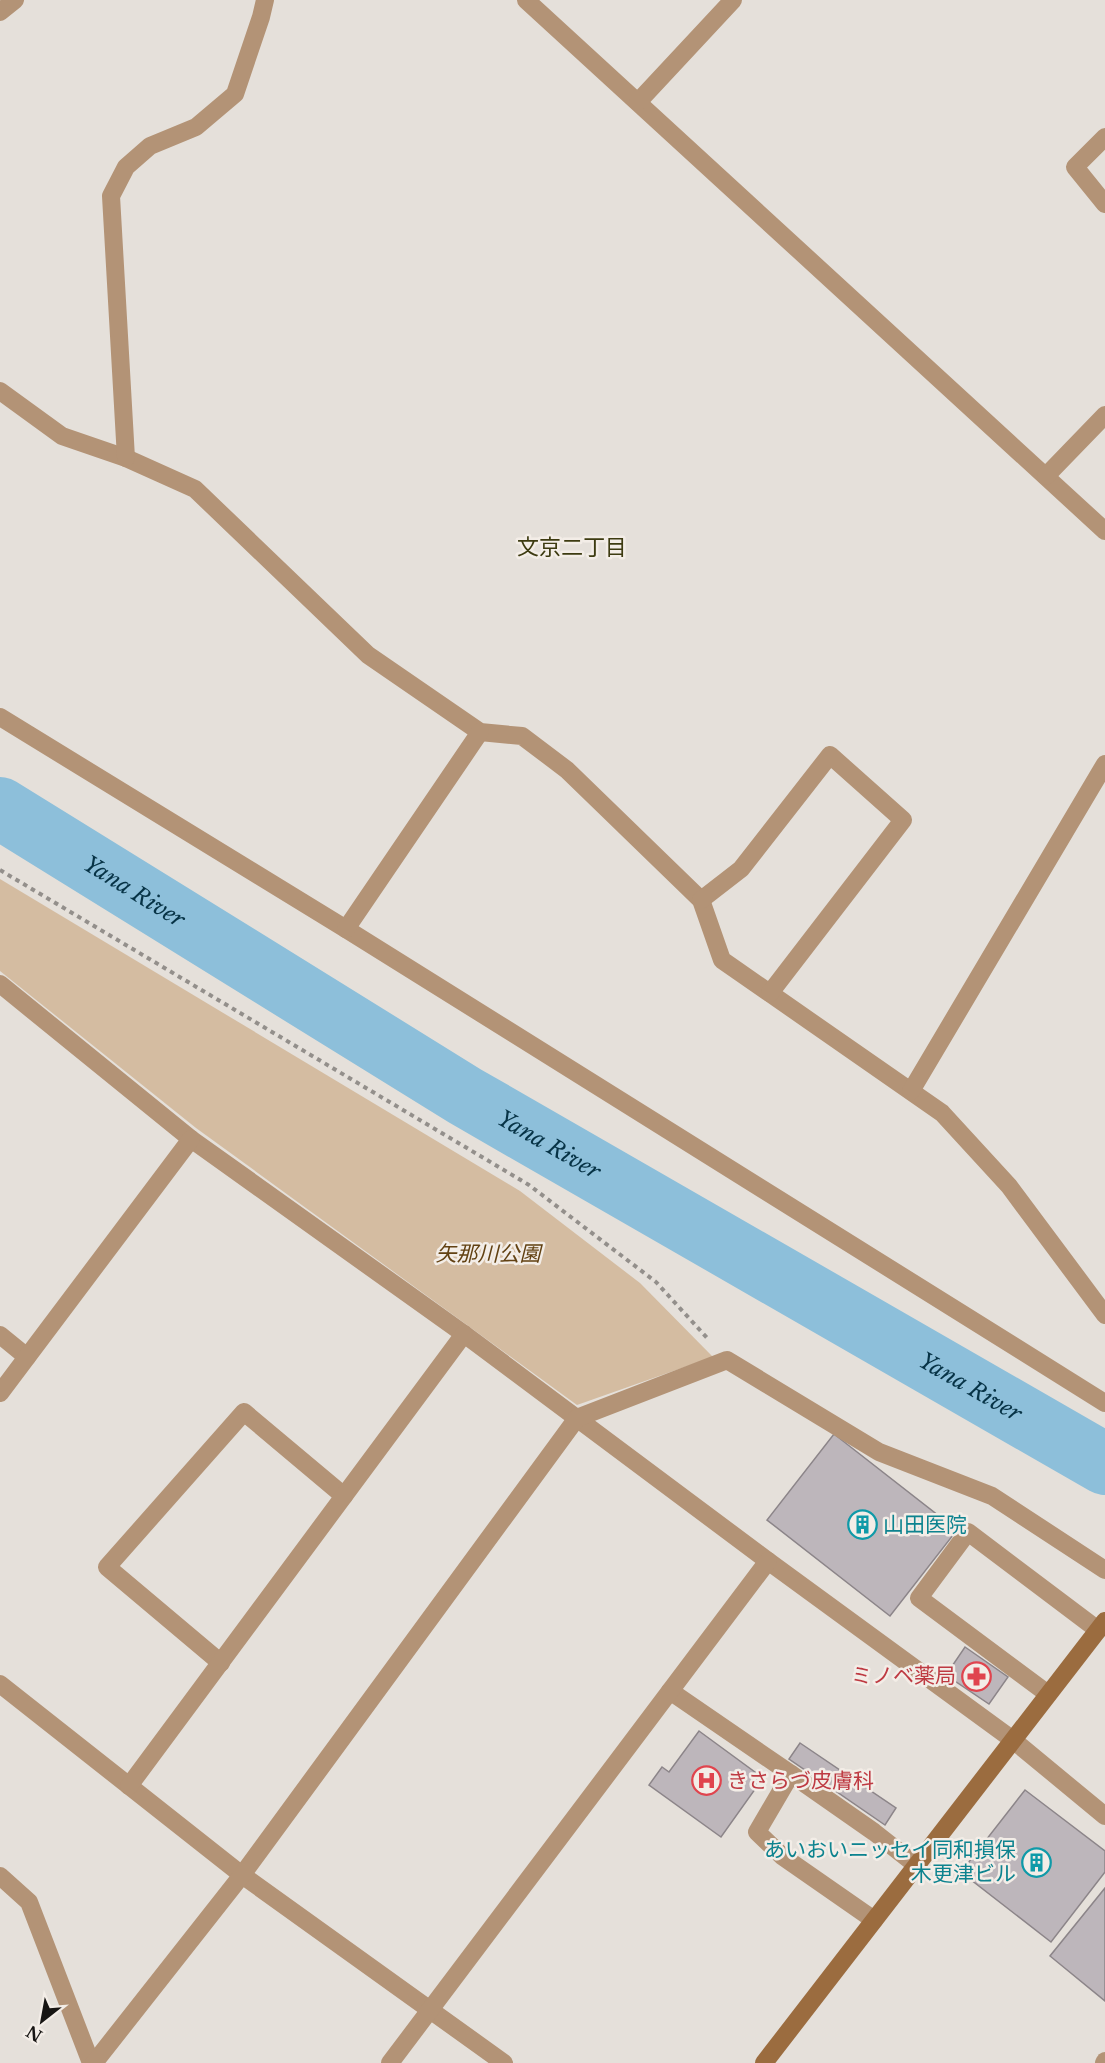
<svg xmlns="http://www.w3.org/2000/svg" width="1105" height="2063" viewBox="0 0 1105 2063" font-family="'Libre Baskerville','Noto Sans JP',serif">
  <rect width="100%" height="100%" fill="#e5e0da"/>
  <path fill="#d4bca1" d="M0 879 520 1191 640 1283 713 1357 577 1405 196 1128 0 971Z"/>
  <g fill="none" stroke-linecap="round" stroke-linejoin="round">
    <path stroke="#8dbfda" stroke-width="62" id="s1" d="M0 808 465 1096 1105 1464"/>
  </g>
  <g fill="#bdb6bb" stroke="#8c8589" stroke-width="1.5">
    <path d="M834 1434 957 1530 890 1616 767 1520Z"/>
    <path d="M965 1647 1008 1677 989 1704 946 1675Z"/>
    <path d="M699 1731 763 1778 721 1837 649 1785 662 1767 669 1772Z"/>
    <path d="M800 1743 896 1808 885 1825 789 1759Z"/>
    <path d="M1025 1790 1105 1851V1872L1051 1942 961 1872Z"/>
    <path d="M1105 1888V2001L1050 1956Z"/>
  </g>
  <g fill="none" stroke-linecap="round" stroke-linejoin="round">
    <path stroke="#938f8b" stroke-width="4" stroke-dasharray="4.5 4.5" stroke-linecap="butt" d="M0 870 529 1185 656 1282 709 1340"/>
    <g stroke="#b39376" stroke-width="18">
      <path d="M670 1691 791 1774"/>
      <path d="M1048 1694 919 1598 968 1532 1098 1630"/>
      <path d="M874 1920 782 1856 757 1832 791 1774 874 1832 916 1865"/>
    </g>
    <g stroke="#b39376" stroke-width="18">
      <path d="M526 0 1105 531"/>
      <path d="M0 12 15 0"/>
      <path d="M638 102 733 0"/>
      <path d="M1105 137 1075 167 1105 204"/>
      <path d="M0 391 62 436 126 458 195 489 368 655 480 732 522 736 567 770 701 900 722 960 942 1113 1009 1186 1105 1315"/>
      <path d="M126 458 111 196 126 167 150 146 196 127 235 94 261 17 265 0"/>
      <path d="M1046 476 1105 415"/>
      <path d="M0 717 346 929 1105 1403"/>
      <path d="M701 900 741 869 830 755 903 820 770 993"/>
      <path d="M346 929 480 732"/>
      <path d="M0 984 191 1139 464 1334 768 1561 1013 1740 1105 1816"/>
      <path d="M911 1091 1105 764"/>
      <path d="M0 1335 27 1357"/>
      <path d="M0 1393 191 1139"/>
      <path d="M221 1663 107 1567 244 1412 344 1496"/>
      <path d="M0 1684 242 1875 504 2063"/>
      <path d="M129 1786 464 1334"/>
      <path d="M0 1876 29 1902 91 2063"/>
      <path d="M94 2063 242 1875 577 1418 727 1360 879 1452 992 1496 1105 1570"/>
      <path d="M390 2063 768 1561"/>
      <path d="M1104 2063 1105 2061"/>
    </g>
    <path stroke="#9b6c3f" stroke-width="18" d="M764 2063 1105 1621"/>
  </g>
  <defs>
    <symbol id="building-ring" viewBox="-11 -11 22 22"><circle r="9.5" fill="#f3ede7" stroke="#0f9aa8" stroke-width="1.5"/><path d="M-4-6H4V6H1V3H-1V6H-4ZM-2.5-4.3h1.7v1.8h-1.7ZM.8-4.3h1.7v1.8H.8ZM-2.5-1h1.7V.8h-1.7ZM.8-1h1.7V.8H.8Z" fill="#0f9aa8"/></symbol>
    <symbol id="pharmacy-ring" viewBox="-11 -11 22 22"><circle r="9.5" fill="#f3ede7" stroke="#e0444e" stroke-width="1.5"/><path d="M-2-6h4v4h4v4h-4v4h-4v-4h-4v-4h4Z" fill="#e0444e"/></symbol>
    <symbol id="hospital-ring" viewBox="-11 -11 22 22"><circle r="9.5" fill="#f3ede7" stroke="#e0444e" stroke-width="1.5"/><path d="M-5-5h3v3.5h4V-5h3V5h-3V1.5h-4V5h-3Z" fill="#e0444e"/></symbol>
  </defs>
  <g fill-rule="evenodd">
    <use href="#building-ring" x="846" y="1508" width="33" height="33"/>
    <use href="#pharmacy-ring" x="960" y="1660" width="33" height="33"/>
    <use href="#hospital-ring" x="690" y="1764" width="33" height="33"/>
    <use href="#building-ring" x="1020" y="1846" width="33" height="33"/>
  </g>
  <g text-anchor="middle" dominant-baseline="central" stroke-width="5" stroke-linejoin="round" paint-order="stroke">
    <g font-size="21" font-style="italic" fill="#624112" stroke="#f3ede7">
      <text x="488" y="1254">矢那川公園</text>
    </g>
    <g font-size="21" fill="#0d838f" stroke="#f3ede7" text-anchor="start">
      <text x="883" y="1525">山田医院</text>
      <text x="1016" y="1850" text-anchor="end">あいおいニッセイ同和損保<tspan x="1016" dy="24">木更津ビル</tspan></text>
    </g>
    <g font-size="21" fill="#be3a42" stroke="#f3ede7" text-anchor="end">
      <text x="956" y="1676">ミノベ薬局</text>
      <text x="727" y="1781" text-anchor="start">きさらづ皮膚科</text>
    </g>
    <g font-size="22" fill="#3d3b11" stroke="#f3ede7">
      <text x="572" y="547">文京二丁目</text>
    </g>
    <g font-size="22" font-style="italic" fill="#073346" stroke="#f3ede7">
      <text stroke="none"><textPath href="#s1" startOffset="158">Yana River</textPath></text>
      <text stroke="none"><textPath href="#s1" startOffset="644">Yana River</textPath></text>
      <text stroke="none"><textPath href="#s1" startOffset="1130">Yana River</textPath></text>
    </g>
  </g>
  <g transform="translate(42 2021) rotate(211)" stroke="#f3ede7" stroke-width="4.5" paint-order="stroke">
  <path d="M0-4.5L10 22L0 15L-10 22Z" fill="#171513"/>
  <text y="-9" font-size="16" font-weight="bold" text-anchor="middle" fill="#171513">N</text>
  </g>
</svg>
